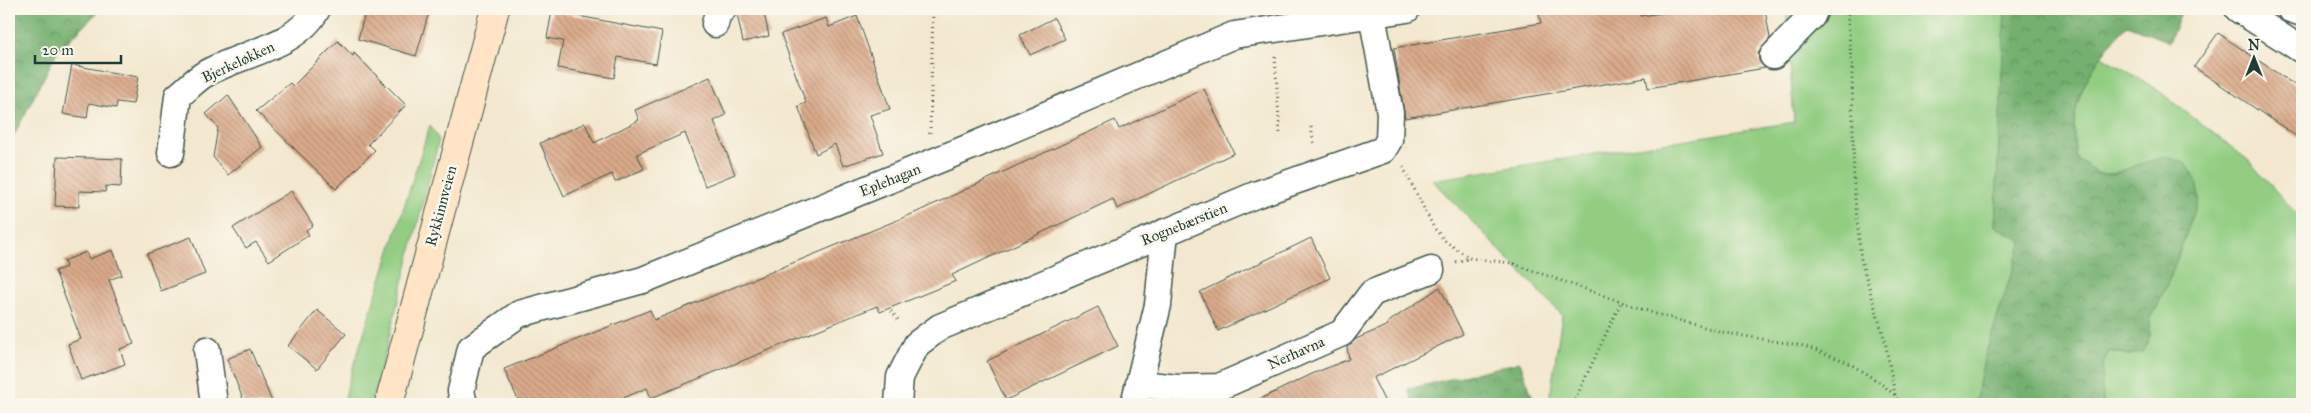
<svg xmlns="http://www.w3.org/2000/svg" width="2311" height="413" viewBox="0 0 2311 413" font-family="'IM FELL Great Primer',serif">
  <defs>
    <pattern id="forest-crowns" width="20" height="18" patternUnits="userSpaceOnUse" patternTransform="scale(1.25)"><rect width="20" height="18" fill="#75b070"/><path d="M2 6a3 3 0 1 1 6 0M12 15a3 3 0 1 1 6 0" fill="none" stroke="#5f905d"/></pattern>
    <pattern id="building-back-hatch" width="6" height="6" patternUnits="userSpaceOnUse" patternTransform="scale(1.25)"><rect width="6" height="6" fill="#dbaa8a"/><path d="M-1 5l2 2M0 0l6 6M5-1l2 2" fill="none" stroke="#b18c72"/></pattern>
  </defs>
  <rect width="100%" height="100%" fill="#fbf7ec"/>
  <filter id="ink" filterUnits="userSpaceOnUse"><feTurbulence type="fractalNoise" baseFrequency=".02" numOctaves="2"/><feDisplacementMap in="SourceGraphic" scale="10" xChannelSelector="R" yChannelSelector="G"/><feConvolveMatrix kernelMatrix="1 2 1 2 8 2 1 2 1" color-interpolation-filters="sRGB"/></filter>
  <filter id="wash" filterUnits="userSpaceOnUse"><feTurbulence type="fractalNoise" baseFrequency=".0096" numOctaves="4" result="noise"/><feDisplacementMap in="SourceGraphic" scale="20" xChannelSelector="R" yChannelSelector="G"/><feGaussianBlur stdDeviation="1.12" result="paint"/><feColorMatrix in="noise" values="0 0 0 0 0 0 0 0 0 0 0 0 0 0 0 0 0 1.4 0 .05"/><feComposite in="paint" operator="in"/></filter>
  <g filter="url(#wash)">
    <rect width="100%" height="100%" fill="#f3e8cf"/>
    <g fill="#92cd82" stroke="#58855b">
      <path d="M1786 9H2005L1995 226 2022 241 1984 359 1975 404H1549L1562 315 1432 180 1794 122Z"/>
      <path d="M2100 55 2155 88 2248 160 2302 220V404H2103C2102 387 2098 366 2109 351L2128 355 2150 336V317L2157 307 2171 275 2199 198 2196 180 2138 166 2112 174H2099L2076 158C2069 115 2079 92 2100 55Z"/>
      <path d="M430 125 439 140 372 404H344L348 383Z"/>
    </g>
    <g fill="url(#forest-crowns)" stroke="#4a7652">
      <path d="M9 9H101L57 52 9 145Z"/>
      <path d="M2005 9H2183L2169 42 2127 25C2091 65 2066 101 2076 158L2099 174H2112L2164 156 2186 163 2196 180 2199 199 2171 275 2157 307 2150 317V336L2143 352 2128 355 2110 351C2098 366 2103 387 2103 404H1975L1984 359 2022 241 1995 226Z"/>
      <path d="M1520 362 1535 404H1413L1408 389Z"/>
    </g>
    <g id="blocks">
      <g fill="url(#building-back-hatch)">
        <path d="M366 9H430L416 56 358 39Z"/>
        <path d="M738 9H763L769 36 743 42 737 14Z"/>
        <path d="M1538 9H1640L1641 16 1689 9H1765L1770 38 1758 53 1759 61 1765 68 1648 88 1646 77 1405 118 1394 48 1541 23Z"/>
        <path d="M552 11 662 32 656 64 618 57 614 78 558 68 563 41 547 38Z"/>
        <path d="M857 16 890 109 870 115 883 153 843 166 835 144 816 154 798 106 806 103 781 34 826 18 829 27Z"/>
        <path d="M1054 18 1065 39 1030 55 1020 35Z"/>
        <path d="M2218 33 2302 90V140L2194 67Z"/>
        <path d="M338 41 353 56 354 53 406 105 368 144 375 150 336 189 256 111 290 83 293 86Z"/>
        <path d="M72 65 138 77 133 104 117 102 116 108 89 103 87 118 63 114Z"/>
        <path d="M710 77 726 115 714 121 735 174 705 186 685 133 637 154 644 169 615 182 612 174 564 196 540 143 585 123 594 143 639 120 635 110Z"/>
        <path d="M1204 89 1234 153 1117 209 1113 199 952 275 956 281 880 312 877 306 651 398 647 388 609 404H520L504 369 650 310 654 320 917 212 1115 120 1119 129Z"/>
        <path d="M228 95 262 147 228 175 213 157 218 128 206 114Z"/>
        <path d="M57 157 122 159 121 187 106 186 105 192 79 191V207L55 206Z"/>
        <path d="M291 191 313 225 306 230 309 235 269 261 256 242 246 248 233 228Z"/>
        <path d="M191 237 205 274 161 291 147 254Z"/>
        <path d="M1311 238 1330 278 1218 331 1200 292Z"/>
        <path d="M113 250 122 275 109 280 134 344 120 349 125 364 81 380 68 344 81 339 55 271 66 267 64 261 86 252 89 259Z"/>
        <path d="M1440 287 1463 334 1373 378 1386 404H1250L1312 374 1349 359 1347 347 1356 339 1388 325 1387 323Z"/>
        <path d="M1098 307 1118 346 1006 400 987 361Z"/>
        <path d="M317 310 346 334 317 369 288 346Z"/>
        <path d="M250 349 273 404H245L227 359Z"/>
      </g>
    </g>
  </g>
  <g filter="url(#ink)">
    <use href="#blocks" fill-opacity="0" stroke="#3f574b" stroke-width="1"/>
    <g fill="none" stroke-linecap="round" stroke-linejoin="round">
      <defs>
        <g id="street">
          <path d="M2238 9 2302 50"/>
          <path d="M2290 9 2302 13"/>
          <path d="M715 24 718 12 723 9"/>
          <path d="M1773 56 1812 16 1815 9"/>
          <path d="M171 153 178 96C187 89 196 79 205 74 240 53 296 48 317 9"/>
          <path d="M207 350 214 404"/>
          <path d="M1141 384 1177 388 1219 387 1342 333 1372 293 1431 270"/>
          <path d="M464 404 461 391 471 348 519 314 643 280 970 147 1234 35 1407 9"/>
          <path d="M898 404 900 377 917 344 940 327 1255 195 1383 150 1389 140 1390 113 1371 9"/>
          <path d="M1134 404 1158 305 1165 232"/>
        </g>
        <path id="secondary" d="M389 404 495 9"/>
      </defs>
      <use href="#street" stroke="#3f574b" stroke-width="29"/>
      <use href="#secondary" stroke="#3f574b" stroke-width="30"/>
      <g stroke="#3f574b" stroke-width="3" stroke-dasharray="1 4" stroke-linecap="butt">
        <path d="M1847 9 1852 70 1854 188 1861 260 1885 341 1895 395"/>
        <path d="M1275 57 1280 134"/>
        <path d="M1311 127 1314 146"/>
        <path d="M930 133 933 9"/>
        <path d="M1403 167 1434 228 1446 242 1470 258 1511 263 1656 314 1726 333 1804 346 1847 362 1879 382 1895 395 1900 404"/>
        <path d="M1456 262 1470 258"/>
        <path d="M891 311 900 322"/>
        <path d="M1573 404 1621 302"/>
      </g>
      <use href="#street" stroke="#fff" stroke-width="26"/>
      <use href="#secondary" stroke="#ffe4c6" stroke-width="28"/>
    </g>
  </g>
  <g text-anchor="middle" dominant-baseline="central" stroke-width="5" stroke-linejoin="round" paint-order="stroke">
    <g font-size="15" fill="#1f3d34" stroke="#fbf7ec">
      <text transform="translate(238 62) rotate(-25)">Bjerkeløkken</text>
      <text transform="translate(890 180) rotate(-22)">Eplehagan</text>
      <text transform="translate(441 206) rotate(-75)">Rykkinnveien</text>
      <text transform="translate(1184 224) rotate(-22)">Rognebærstien</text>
      <text transform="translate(1296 353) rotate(-24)">Nerhavna</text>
    </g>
  </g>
  <rect width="2311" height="413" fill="none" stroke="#fbf7ec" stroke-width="30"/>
  <g transform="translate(2254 58)" stroke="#fbf7ec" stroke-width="4" paint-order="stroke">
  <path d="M0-4L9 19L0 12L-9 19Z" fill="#1f3d34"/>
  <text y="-8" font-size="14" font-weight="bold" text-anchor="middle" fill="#1f3d34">N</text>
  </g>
  <path d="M35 55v8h86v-8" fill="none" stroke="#1f3d34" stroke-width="2.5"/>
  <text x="42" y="55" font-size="15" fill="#1f3d34" stroke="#fbf7ec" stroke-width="4" paint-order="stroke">20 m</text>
</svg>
